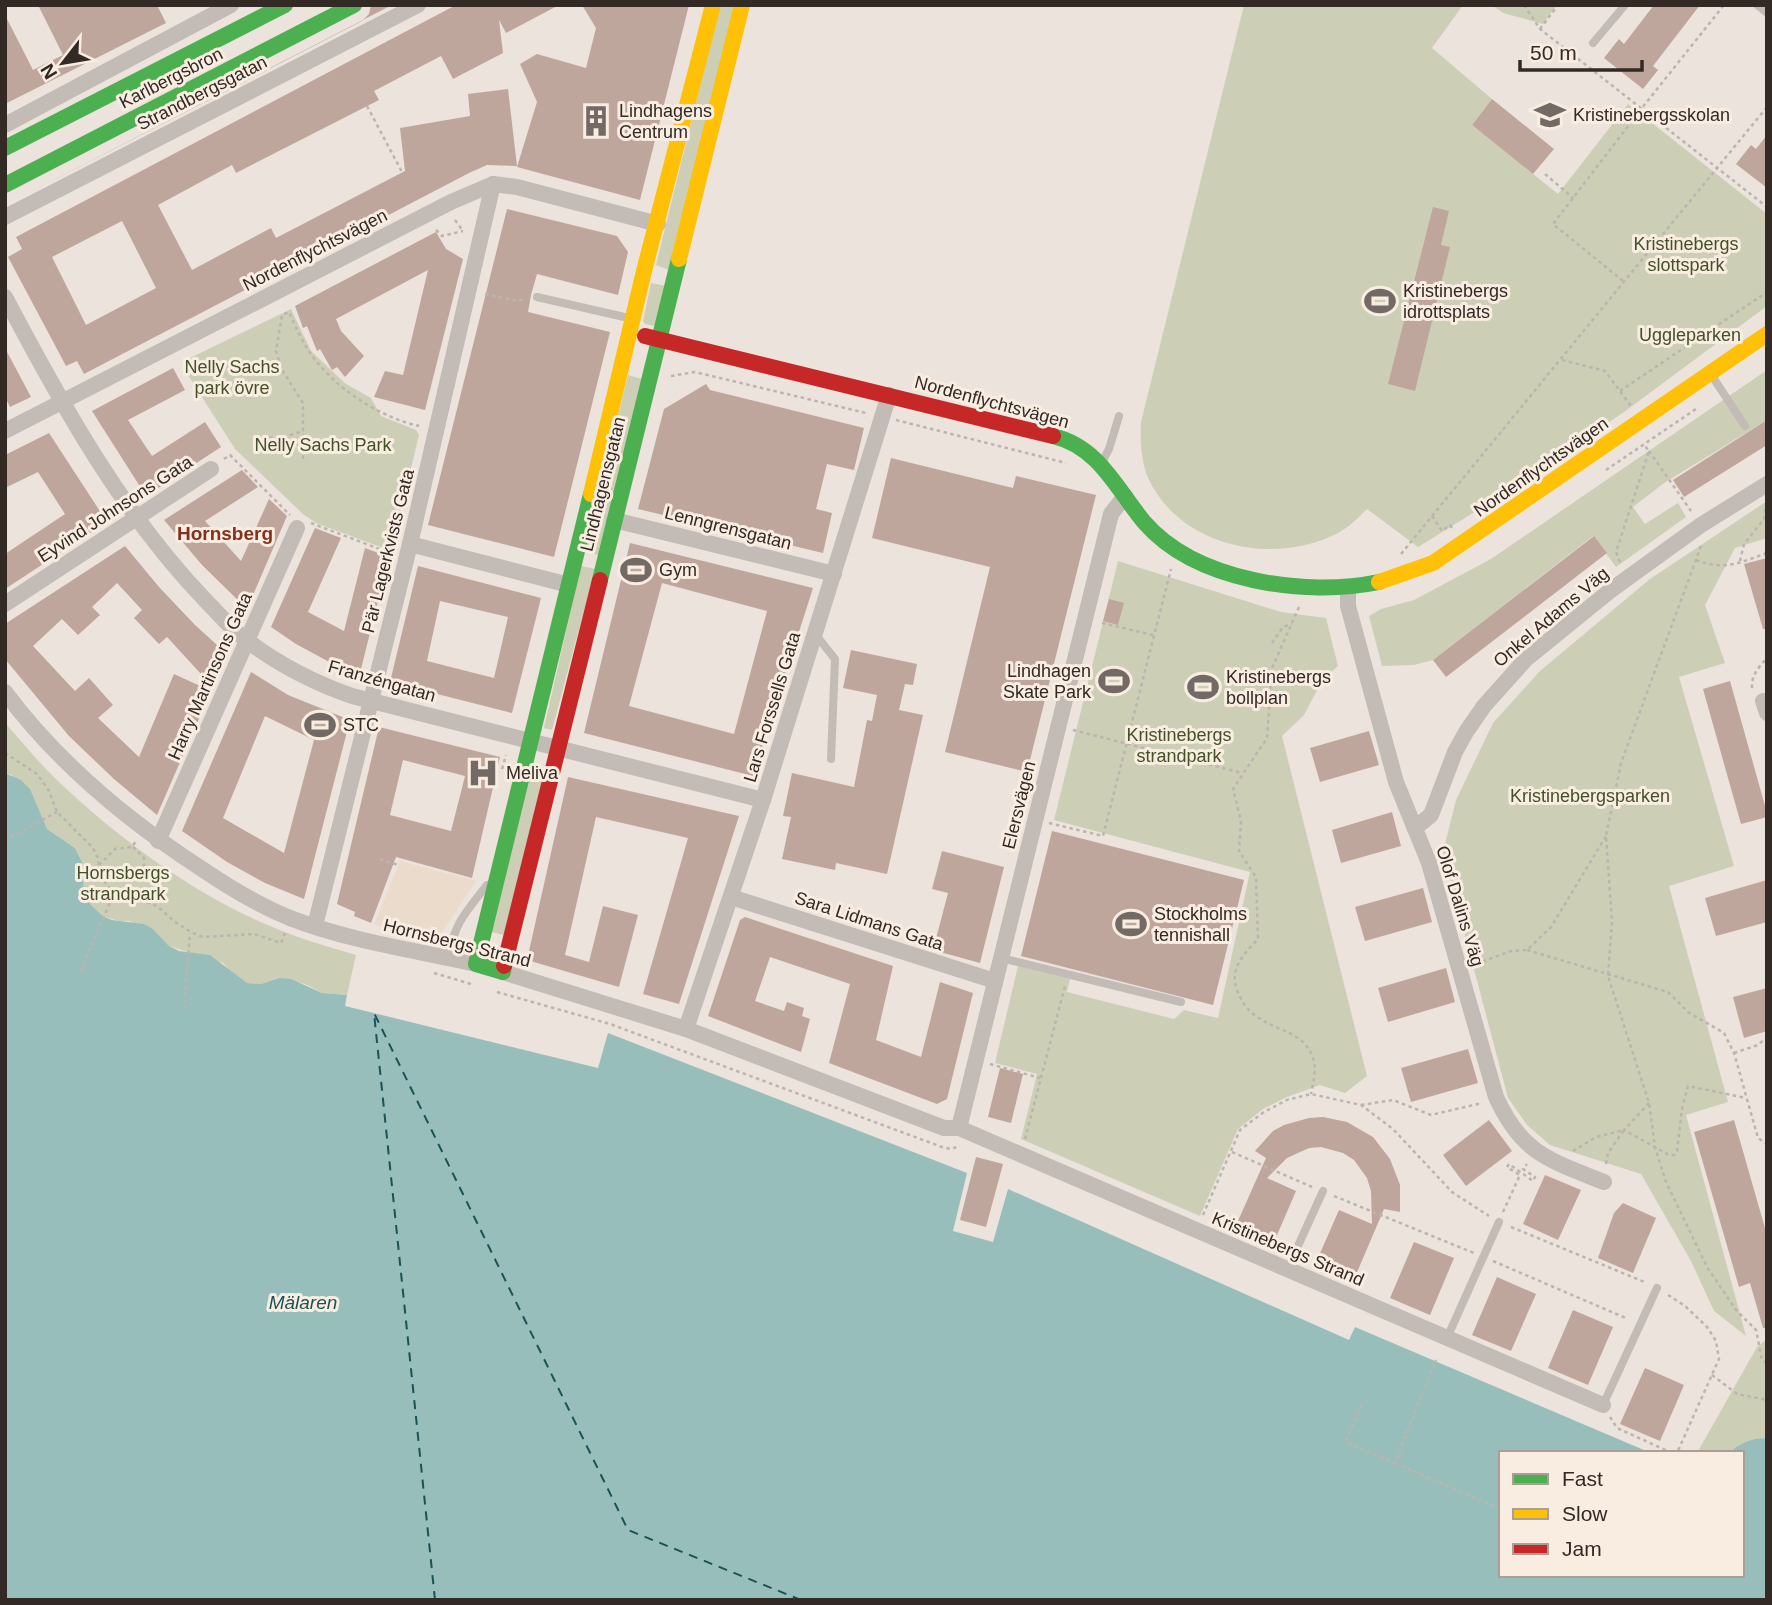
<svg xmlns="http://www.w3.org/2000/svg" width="1772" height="1605" viewBox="0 0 1772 1605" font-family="Arial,sans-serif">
  <rect width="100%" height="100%" fill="#ebe3dc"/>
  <g fill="#cccfb6">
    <path d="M720 5H735L669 270 656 265Z"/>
    <path d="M1244 5H1463L1432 48 1492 99 1472 125 1558 194 1628 104 1767 214V306L1624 412 1499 497 1418 547 1367 509C1358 518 1349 527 1338 533 1275 566 1182 548 1149 480 1141 462 1140 442 1141 422Z"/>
    <path d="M1492 5H1557L1543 24 1503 13Z"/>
    <path d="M651 283 667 286 655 326 645 324 643 321Z"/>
    <path d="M291 309 311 351 346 384 371 398 381 416 416 430 419 435 392 546 386 549 316 523 303 514 235 449 186 372 190 358Z"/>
    <path d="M1767 370V420L1664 483 1633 507 1645 524 1678 503 1686 517 1616 567 1593 536 1433 660 1414 665 1382 666 1369 616 1381 609 1414 600 1491 559Z"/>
    <path d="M628 375 642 379 599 555 585 552Z"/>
    <path d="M1767 501V538L1735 548 1705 605 1725 663 1679 677 1734 866 1669 886 1728 1102 1686 1115 1746 1336 1714 1311 1691 1261 1641 1174 1550 1145 1527 1125 1508 1098 1443 852 1456 800 1493 723 1540 671 1650 579Z"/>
    <path d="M1118 561 1281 612 1326 618 1338 666 1323 679 1304 715 1282 736 1367 1076 1345 1093 1320 1085 1287 1097 1263 1109 1238 1129 1200 1216 1021 1139 1037 1074 995 1063 1018 966 1070 979 1067 992 1174 1019 1184 1010 1218 1018 1250 872 1054 820Z"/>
    <path d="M581 566 595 569 552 730 544 728Z"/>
    <path d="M5 723C23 743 40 764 59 782 126 845 204 902 290 934 311 942 334 948 356 955L347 995 322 993 305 984 279 978 261 984 247 983 234 975 223 963 169 946 153 929 129 921H120L104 917 91 905 84 891 82 862 75 848 47 829 12 775 5 773Z"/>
    <path d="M529 778 543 781 504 935 491 932Z"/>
    <path d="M1767 1339V1439C1756 1436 1737 1444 1730 1453H1697L1757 1347Z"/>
  </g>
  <path fill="#eadbca" d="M400 861 476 881 436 941 374 925Z"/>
  <path fill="#98bebc" d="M5 773 21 780 30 789 47 829 75 848 82 862 84 891 91 905 104 917 112 920 144 924 153 929 169 946 179 951 210 955 247 983 261 984 279 978 291 979 322 993 347 995 345 1006 598 1068 608 1033 967 1173 953 1231 993 1242 1008 1189 1349 1340 1355 1327 1651 1453H1501V1575H1742V1453H1730C1737 1444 1756 1436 1767 1439V1600H5Z"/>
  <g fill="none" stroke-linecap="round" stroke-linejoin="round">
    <path stroke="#1a5355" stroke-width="2" stroke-dasharray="9 7" stroke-linecap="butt" d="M435 1600 374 1013 628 1530 801 1600"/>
  </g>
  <g fill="#bfa69d" fill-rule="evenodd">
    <path d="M38 5H157L166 23 5 104V15L33 70 63 55Z"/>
    <path d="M371 5H392L11 202 362 21 369 14Z"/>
    <path d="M456 5H559L506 33 499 20 503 53 453 79 441 56 374 91 379 100 236 173 232 165 158 205 192 270 271 228 276 238 405 171 400 128 470 116 468 94 508 89 517 166 487 165 469 173 84 374 77 361 66 366 8 257 22 249 16 237ZM122 221 156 288 86 325 52 257Z"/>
    <path d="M582 5H689L640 200 517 167 537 102 520 64 537 54 586 68 596 28Z"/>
    <path d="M1654 5H1700L1653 66 1658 70 1643 89 1604 58 1619 39 1624 44Z"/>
    <path d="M1492 99 1554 149 1533 174 1472 125Z"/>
    <path d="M1767 135V188L1736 164 1751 145 1756 149Z"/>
    <path d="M1433 207 1449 211 1441 245 1450 247 1415 391 1388 384Z"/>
    <path d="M507 209 617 236 628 252 618 295 537 274 531 295 528 312 610 332 554 557 428 525Z"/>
    <path d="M436 232 446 249 463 259 425 410 374 397 385 371 403 375 428 270 336 319 341 331 364 356 345 377 337 367 332 370 320 349 317 351 307 326 303 328 295 306Z"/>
    <path d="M5 348 31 397 10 407 5 397Z"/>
    <path d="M173 368 185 390 128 420 152 456 205 422 221 447 146 496 92 411Z"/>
    <path d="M706 384 710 390 864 428 854 470 827 464 816 509 832 513 823 553 638 509 664 409Z"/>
    <path d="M1767 420V445L1684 497 1673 480Z"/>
    <path d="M49 433 107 522 5 589V554L65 514 38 472 5 488V455Z"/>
    <path d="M891 458 1013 488 1016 476 1096 495 1027 772 945 752 990 567 872 538Z"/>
    <path d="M242 470 258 487 205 521 241 561 269 499 287 516 247 609 202 565 164 520Z"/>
    <path d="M315 528 341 538 308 612 344 631 365 548 389 557 360 673 333 664 296 644 271 627Z"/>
    <path d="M1594 536 1607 553 1446 677 1433 660Z"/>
    <path d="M630 543 813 588 753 776 584 733ZM662 583 767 611 734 734 629 706Z"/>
    <path d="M125 546 159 587 195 625 227 654 213 687 167 637 159 644 134 618 142 610 117 583 92 607 100 615 78 635 62 619 33 646 75 691 89 678 113 705 98 718 139 757 174 674 211 691 157 815 114 779 69 736 5 659V624Z"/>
    <path d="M1767 558V629H1763L1744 564Z"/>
    <path d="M418 566 541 598 512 713 390 682ZM440 601 508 617 494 678 427 661Z"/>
    <path d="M1109 599 1124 603 1118 625 1103 621Z"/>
    <path d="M851 650 917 664 913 685 905 684 899 710 923 715 887 874 836 863 835 870 782 859 791 817 783 816 792 773 854 787 867 720 872 721 877 695 843 688Z"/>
    <path d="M251 672 288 695 350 720 304 899 265 883 227 862 182 831ZM265 716 314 740 284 853 223 818Z"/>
    <path d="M1730 681 1767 813V817L1741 824 1703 689Z"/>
    <path d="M379 727 500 757 472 878 396 857 371 923 354 916 355 912 337 904ZM403 760 465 776 451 831 390 815Z"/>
    <path d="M1369 731 1379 765 1320 782 1310 748Z"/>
    <path d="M568 777 739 816 679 1004 643 994 688 838 596 817 565 955 589 962 603 906 638 915 619 987 527 960Z"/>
    <path d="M1392 812 1401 846 1341 863 1332 830Z"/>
    <path d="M1052 831 1244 880 1213 1005 1021 956Z"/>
    <path d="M942 851 1004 867 980 963 933 950 948 893 932 889Z"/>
    <path d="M1767 880V922L1716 936 1705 898Z"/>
    <path d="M1423 888 1432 922 1365 941 1355 907Z"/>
    <path d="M745 917 893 966 876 1040 921 1057 940 982 973 993 947 1099 937 1104 829 1063 850 984 770 957 755 1001 784 1011 787 1002 804 1008 802 1016 810 1019 801 1052 708 1016 740 920Z"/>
    <path d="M1446 968 1455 1002 1388 1022 1378 988Z"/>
    <path d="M1767 988V1031L1744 1038 1733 997Z"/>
    <path d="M1468 1049 1478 1083 1411 1102 1401 1068Z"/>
    <path d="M1000 1068 1023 1074 1011 1123 988 1117Z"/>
    <path d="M1323 1117 1347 1122 1373 1137 1390 1159 1400 1185V1212L1384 1209 1352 1284 1314 1267 1339 1210 1372 1224 1371 1191 1367 1178 1354 1160 1343 1153 1321 1147 1309 1148 1287 1158 1267 1178 1296 1191 1271 1249 1233 1232 1266 1158 1255 1151 1273 1131 1284 1125 1309 1118Z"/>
    <path d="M1489 1120 1512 1151 1466 1186 1443 1155Z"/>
    <path d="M1734 1120 1767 1235V1328H1763L1750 1283 1739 1287 1694 1132Z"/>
    <path d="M976 1157 1003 1164 986 1227 960 1220Z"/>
    <path d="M1545 1175 1581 1190 1558 1240 1523 1224Z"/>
    <path d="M1623 1203 1656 1218 1633 1273 1598 1258 1614 1213Z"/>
    <path d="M1414 1242 1454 1258 1430 1315 1390 1298Z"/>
    <path d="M1497 1277 1536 1294 1511 1351 1472 1335Z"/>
    <path d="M1573 1310 1613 1327 1588 1385 1548 1368Z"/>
    <path d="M1645 1368 1684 1385 1660 1441 1620 1424Z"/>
  </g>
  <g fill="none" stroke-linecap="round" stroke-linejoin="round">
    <g stroke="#bcb4ae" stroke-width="2.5" stroke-dasharray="3.5 3.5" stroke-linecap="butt">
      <path d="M1524 5 1540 29 1767 207"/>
      <path d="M1540 29 1558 5"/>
      <path d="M367 106 402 172"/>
      <path d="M1545 174 1573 198"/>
      <path d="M455 220 463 231"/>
      <path d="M436 230 442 236 463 231"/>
      <path d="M1623 281 1553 224 1642 108 1724 5"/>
      <path d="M485 294 517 301 526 299"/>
      <path d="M1562 360 1605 371 1631 406"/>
      <path d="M671 376 695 372 866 413"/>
      <path d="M1620 391 1767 292"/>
      <path d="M896 420 1066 463"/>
      <path d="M262 438 283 437 304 431"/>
      <path d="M1649 451 1691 511"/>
      <path d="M224 459 230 455 290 515"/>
      <path d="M303 459V403L282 370 276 351 282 315 289 312C298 333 309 356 326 372 349 397 387 419 419 426"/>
      <path d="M1606 470 1696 409"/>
      <path d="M1432 516 1442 531 1450 525 1452 528"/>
      <path d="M311 523 390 553"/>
      <path d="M1701 546 1621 763 1606 836 1612 922 1608 976 1649 1103 1655 1147 1666 1182 1707 1267 1736 1310 1756 1330 1762 1360 1767 1363"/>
      <path d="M1401 554 1767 107"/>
      <path d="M1696 560C1724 571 1739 563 1767 553"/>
      <path d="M1740 561 1744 544 1764 519 1766 505"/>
      <path d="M1620 562 1616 552 1649 451 1643 444"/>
      <path d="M1299 607 1272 668 1267 738 1233 789 1241 821 1239 851 1256 877 1258 939C1244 954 1229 968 1237 990 1252 1032 1294 1023 1310 1051 1318 1065 1314 1079 1311 1094"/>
      <path d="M1102 623 1153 635"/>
      <path d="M1272 643 1283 627 1292 624"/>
      <path d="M1752 688C1751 675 1759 667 1767 658"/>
      <path d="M1073 730 1242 773"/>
      <path d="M5 753 37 774 49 791 57 812 93 848 98 858 100 875 110 889 157 906 175 922 191 932 203 937 254 934 281 943 285 933"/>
      <path d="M502 769 506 755"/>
      <path d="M1049 823 1103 836 1171 569"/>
      <path d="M5 840 57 812"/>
      <path d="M133 847 144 858V867"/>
      <path d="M380 859 398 865"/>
      <path d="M99 865 115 849 132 847 136 841"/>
      <path d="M1527 950 1668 992 1688 1012 1724 1033 1734 1053 1758 1138 1767 1144"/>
      <path d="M1476 964 1511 951 1527 950 1551 927 1606 836"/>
      <path d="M81 971 114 893"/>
      <path d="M434 973 471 984"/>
      <path d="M497 992 610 1024 942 1147 951 1149 960 1146"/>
      <path d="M184 1010 190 933"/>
      <path d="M1734 1053 1758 1045 1767 1037"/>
      <path d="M990 1064 1040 1078"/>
      <path d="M1649 1103 1624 1130 1669 1155H1674L1677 1151 1682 1109 1688 1086 1746 1098"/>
      <path d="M1361 1105 1393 1100 1431 1115 1482 1103"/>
      <path d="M1025 1139 1065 986"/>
      <path d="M1573 1151 1596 1137 1624 1130"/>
      <path d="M1232 1152 1312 1187"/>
      <path d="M1606 1164 1608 1153 1624 1130"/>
      <path d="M1334 1196 1474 1253"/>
      <path d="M1503 1212 1520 1175 1507 1167 1509 1164 1533 1181 1535 1177 1523 1169 1527 1164"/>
      <path d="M1203 1215 1240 1130 1264 1112 1287 1100 1311 1094 1361 1105 1393 1129 1452 1192 1489 1216"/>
      <path d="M1511 1227 1647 1283"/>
      <path d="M1493 1261 1628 1319"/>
      <path d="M1668 1295 1685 1306 1707 1327 1716 1341 1719 1359 1677 1453"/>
      <path d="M1712 1375 1737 1394 1767 1400"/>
      <path d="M1361 1405 1346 1442 1395 1463 1436 1360"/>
      <path d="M1610 1417 1617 1428 1672 1453"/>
      <path d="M1395 1463 1501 1509"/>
    </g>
    <g stroke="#c3bbb5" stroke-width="8">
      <path d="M1757 5 1767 13"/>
      <path d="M1593 43 1625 5"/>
      <path d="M537 297 633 319"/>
      <path d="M1712 376 1745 426"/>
      <path d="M1102 462 1109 449 1119 416"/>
      <path d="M815 634 835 659 831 759"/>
      <path d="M448 958C455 922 465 913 487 885"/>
      <path d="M1001 958 1181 1002"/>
      <path d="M1287 1270 1323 1191"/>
      <path d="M1447 1338 1499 1222"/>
      <path d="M1603 1405 1657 1288"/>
    </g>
    <g stroke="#c3bbb5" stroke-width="16">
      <path d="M5 125 231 5"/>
      <path d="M5 217 418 5"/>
      <path d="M5 297C62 405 122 514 207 602 220 615 233 631 249 642 281 666 315 683 352 696L763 800"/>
      <path d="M5 431 451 202 493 184 517 187 658 224"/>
      <path d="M614 520 834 574"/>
      <path d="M410 544 569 585"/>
      <path d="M1348 589V606L1396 782 1429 863 1496 1097C1522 1154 1549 1160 1604 1182"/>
      <path d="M5 604 211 469"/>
      <path d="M5 692C58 763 128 821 202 869 230 888 258 905 290 918 349 941 414 950 476 964"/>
      <path d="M1763 701 1767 713"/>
      <path d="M1415 828 1431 815 1455 752 1466 732 1484 706 1526 659 1611 590 1701 525 1767 484"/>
      <path d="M158 841 297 528"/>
      <path d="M731 897 995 981"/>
      <path d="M315 926 410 544 493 184"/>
      <path d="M503 972 686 1029 944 1128H959L1603 1405"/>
      <path d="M686 1029 763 800 889 395"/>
      <path d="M959 1128 1111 514 1125 496"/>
    </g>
    <g stroke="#4caf50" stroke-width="16">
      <path d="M5 148 285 5"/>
      <path d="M5 185 354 5"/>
      <path d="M1053 436C1099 447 1116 488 1144 522 1196 582 1306 597 1379 582"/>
      <path d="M600 580 679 259"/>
      <path d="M504 966 503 972 476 964 591 494"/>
    </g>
    <g stroke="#ffc107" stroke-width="16">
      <path d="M679 259 742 5"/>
      <path d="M591 494 644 271 713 5"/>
      <path d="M1379 582 1433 563 1767 334"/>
    </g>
    <g stroke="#c62828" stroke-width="16">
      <path d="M645 336 1053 436"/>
      <path d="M504 966 600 580"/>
    </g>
  </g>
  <defs>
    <symbol id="school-bare" viewBox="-9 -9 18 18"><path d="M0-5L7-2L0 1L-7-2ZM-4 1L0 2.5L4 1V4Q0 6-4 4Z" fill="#736a65" stroke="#f9ede2" stroke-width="2.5" paint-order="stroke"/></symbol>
    <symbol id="building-bare" viewBox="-9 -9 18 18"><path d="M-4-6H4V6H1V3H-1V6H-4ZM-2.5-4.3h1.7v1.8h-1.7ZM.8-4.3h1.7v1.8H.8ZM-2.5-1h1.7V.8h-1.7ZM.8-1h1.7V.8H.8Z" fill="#736a65" stroke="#f9ede2" stroke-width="2.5" paint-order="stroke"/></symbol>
    <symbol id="stadium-bare" viewBox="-9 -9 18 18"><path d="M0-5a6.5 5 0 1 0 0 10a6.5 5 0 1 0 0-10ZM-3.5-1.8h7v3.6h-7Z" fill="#736a65" stroke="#f9ede2" stroke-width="2.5" paint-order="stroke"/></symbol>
    <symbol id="hospital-bare" viewBox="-9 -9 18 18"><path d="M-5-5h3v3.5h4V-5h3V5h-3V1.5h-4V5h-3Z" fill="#736a65" stroke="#f9ede2" stroke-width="2.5" paint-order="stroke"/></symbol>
  </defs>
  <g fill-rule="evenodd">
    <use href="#school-bare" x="1528" y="93" width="44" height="44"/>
    <use href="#building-bare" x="574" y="99" width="44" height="44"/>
    <use href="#stadium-bare" x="1358" y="279" width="44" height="44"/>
    <use href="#stadium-bare" x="614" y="548" width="44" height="44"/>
    <use href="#stadium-bare" x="1092" y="659" width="44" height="44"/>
    <use href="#stadium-bare" x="1181" y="665" width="44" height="44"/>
    <use href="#stadium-bare" x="298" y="703" width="44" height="44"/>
    <use href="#hospital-bare" x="461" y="751" width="44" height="44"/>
    <use href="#stadium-bare" x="1109" y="902" width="44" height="44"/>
  </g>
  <g text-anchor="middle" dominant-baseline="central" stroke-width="6" stroke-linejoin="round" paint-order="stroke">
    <g font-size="18" fill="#332925" stroke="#f9ede2">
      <text transform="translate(171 78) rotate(-27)">Karlbergsbron</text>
      <text transform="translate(202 93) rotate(-27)">Strandbergsgatan</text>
      <text transform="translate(315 250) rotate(-27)">Nordenflychtsvägen</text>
      <text transform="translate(992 402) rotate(15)">Nordenflychtsvägen</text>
      <text transform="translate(1541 467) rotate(-35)">Nordenflychtsvägen</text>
      <text transform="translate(603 484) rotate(-76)">Lindhagensgatan</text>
      <text transform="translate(115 509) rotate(-33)">Eyvind Johnsons Gata</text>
      <text transform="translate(728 528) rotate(14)">Lenngrensgatan</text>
      <text transform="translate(388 551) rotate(-76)">Pär Lagerkvists Gata</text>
      <text transform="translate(1551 617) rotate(-40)">Onkel Adams Väg</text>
      <text transform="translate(210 676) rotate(-66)">Harry Martinsons Gata</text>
      <text transform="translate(382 681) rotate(16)">Franzéngatan</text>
      <text transform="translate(772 707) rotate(-73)">Lars Forssells Gata</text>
      <text transform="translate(1019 805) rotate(-76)">Elersvägen</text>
      <text transform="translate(1460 906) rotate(73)">Olof Dalins Väg</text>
      <text transform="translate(869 921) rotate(18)">Sara Lidmans Gata</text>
      <text transform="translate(457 943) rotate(14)">Hornsbergs Strand</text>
      <text transform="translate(1288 1249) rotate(23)">Kristinebergs Strand</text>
    </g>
    <g font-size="18" fill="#332925" stroke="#f9ede2" text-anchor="start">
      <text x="619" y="111">Lindhagens<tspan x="619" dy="21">Centrum</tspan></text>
      <text x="1573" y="115">Kristinebergsskolan</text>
      <text x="1403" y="291">Kristinebergs<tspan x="1403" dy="21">idrottsplats</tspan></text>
      <text x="659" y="570">Gym</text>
      <text x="1091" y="671" text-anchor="end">Lindhagen<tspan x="1091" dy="21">Skate Park</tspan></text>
      <text x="1226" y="677">Kristinebergs<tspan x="1226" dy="21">bollplan</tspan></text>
      <text x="343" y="725">STC</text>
      <text x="506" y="773">Meliva</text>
      <text x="1154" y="914">Stockholms<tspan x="1154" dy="21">tennishall</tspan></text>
    </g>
    <g font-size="18" fill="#445128" stroke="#f9ede2">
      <text x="1686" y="244">Kristinebergs<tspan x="1686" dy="21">slottspark</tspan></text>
      <text x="1690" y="335">Uggleparken</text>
      <text x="232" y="367">Nelly Sachs<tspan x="232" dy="21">park övre</tspan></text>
      <text x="323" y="445">Nelly Sachs Park</text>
      <text x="1179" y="735">Kristinebergs<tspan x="1179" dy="21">strandpark</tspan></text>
      <text x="1590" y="796">Kristinebergsparken</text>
      <text x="123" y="873">Hornsbergs<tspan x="123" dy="21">strandpark</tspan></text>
    </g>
    <g font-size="19" font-weight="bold" fill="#83311d" stroke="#f9ede2">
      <text x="225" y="533">Hornsberg</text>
    </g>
    <g font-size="19" font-style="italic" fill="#1a5355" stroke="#f9ede2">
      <text x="303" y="1302">Mälaren</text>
    </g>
  </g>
  <rect width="1772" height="1605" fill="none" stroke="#332925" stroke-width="14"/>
  <rect x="1499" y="1451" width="245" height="126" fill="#f9ede2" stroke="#aa9f96" stroke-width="2"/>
  <rect x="1513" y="1474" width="35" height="10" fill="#4caf50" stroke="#aa9f96" stroke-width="2"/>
  <text x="1562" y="1486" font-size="21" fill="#332925">Fast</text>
  <rect x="1513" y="1509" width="35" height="10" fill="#ffc107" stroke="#aa9f96" stroke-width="2"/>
  <text x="1562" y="1521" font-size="21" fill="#332925">Slow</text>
  <rect x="1513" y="1544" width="35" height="10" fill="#c62828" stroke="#aa9f96" stroke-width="2"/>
  <text x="1562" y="1556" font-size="21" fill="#332925">Jam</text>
  <g transform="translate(63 63) rotate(239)" stroke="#f9ede2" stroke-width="5" paint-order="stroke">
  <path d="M0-5L12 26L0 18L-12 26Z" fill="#332925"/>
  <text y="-10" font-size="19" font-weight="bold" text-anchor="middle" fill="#332925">N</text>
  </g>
  <path d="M1520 60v10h122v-10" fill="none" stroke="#332925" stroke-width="3.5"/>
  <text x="1530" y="60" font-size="21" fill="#332925" stroke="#f9ede2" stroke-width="5" paint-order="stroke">50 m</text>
</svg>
